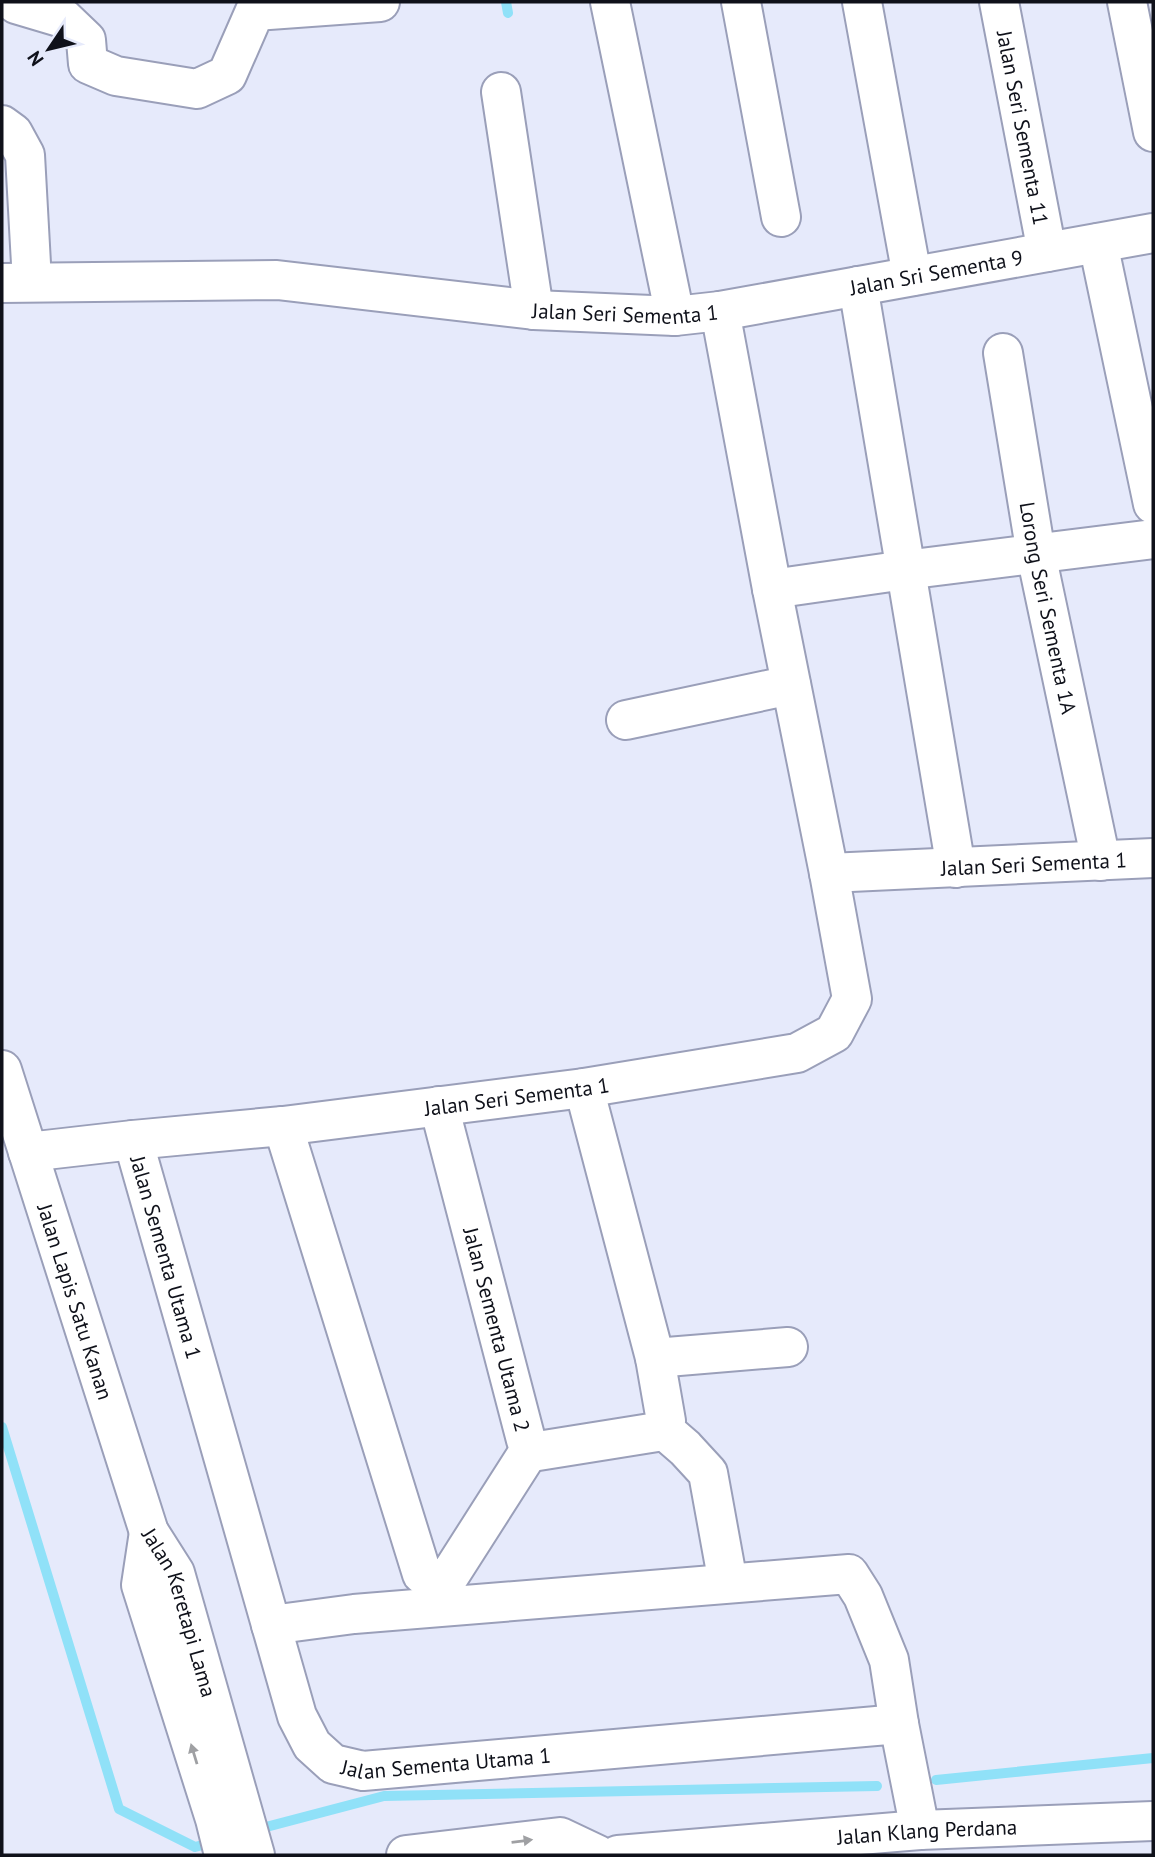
<svg xmlns="http://www.w3.org/2000/svg" width="1155" height="1857" viewBox="0 0 1155 1857" font-family="'PT Sans',sans-serif">
  <rect width="100%" height="100%" fill="#e6eafb"/>
  <g fill="none" stroke-linecap="round" stroke-linejoin="round">
    <g stroke="#90e1f8" stroke-width="10">
      <path d="M506 2 508 13"/>
      <path d="M2 1427 119 1809 195 1847 214 1842"/>
      <path d="M936 1780 1153 1758"/>
      <path d="M255 1830 384 1796 877 1786"/>
    </g>
    <defs>
      <g id="minor">
        <path d="M610 2 675 316"/>
        <path d="M741 2 781 217"/>
        <path d="M862 2 912 276"/>
        <path id="s1" d="M999 2 1047 252"/>
        <path d="M1127 2 1153 132"/>
        <path d="M16 4 63 18 86 40 88 64 116 76 197 89 227 75 255 11 380 2"/>
        <path d="M501 92 534 310"/>
        <path d="M2 125 13 133 25 155 32 282"/>
        <path d="M1098 243 1153 504"/>
        <path id="s2" d="M2 283 277 280 534 310 675 316 720 311 1153 233"/>
        <path d="M858 286 956 868"/>
        <path id="s3" d="M1003 353 1036 554 1101 861"/>
        <path d="M772 589 905 570 1153 539"/>
        <path d="M626 720 791 685"/>
        <path id="s4" d="M829 873 1153 858"/>
        <path id="s5" d="M2 1070 149 1532 175 1573 255 1855"/>
        <path id="s6" d="M439 1106 526 1440 531 1448 538 1451 657 1432 663 1429 666 1421 655 1358 584 1088"/>
        <path d="M283 1126 422 1574 434 1584 448 1578 531 1448"/>
        <path id="s7" d="M133 1140 297 1716 312 1745 333 1764 363 1771 899 1724 920 1830"/>
        <path id="s8" d="M28 1152 133 1140 283 1126 584 1088 797 1053 834 1033 852 999 829 873 772 589 720 311"/>
        <path d="M655 1358 788 1347"/>
        <path d="M663 1429 685 1448 708 1473 728 1583"/>
        <path d="M149 1532 141 1585 215 1819 224 1855"/>
        <path d="M271 1625 354 1614 849 1574 863 1596 889 1660 899 1724"/>
        <path d="M406 1855 560 1837 598 1855"/>
        <path id="s9" d="M618 1855 920 1830 1153 1821"/>
      </g>
    </defs>
    <use href="#minor" stroke="#9a9fb9" stroke-width="42"/>
    <use href="#minor" stroke="#fff" stroke-width="38"/>
  </g>
  <defs><path id="oneway-solid" d="M-6-.8H1V-3.2L6.5 0L1 3.2V.8H-6Z" transform="scale(1.75)"/></defs>
  <g fill="#9fa0a3">
    <use href="#oneway-solid" transform="translate(194 1754) rotate(-107)"/>
    <use href="#oneway-solid" transform="translate(522 1841) rotate(-7)"/>
  </g>
  <g text-anchor="middle" dominant-baseline="central" stroke-width="7" stroke-linejoin="round" paint-order="stroke">
    <g font-size="21" fill="#0f111a" stroke="#e6eafb">
      <text stroke="none"><textPath href="#s1" startOffset="128">Jalan Seri Sementa 11</textPath></text>
      <text stroke="none"><textPath href="#s2" startOffset="940">Jalan Sri Sementa 9</textPath></text>
      <text stroke="none"><textPath href="#s2" startOffset="625">Jalan Seri Sementa 1</textPath></text>
      <text stroke="none"><textPath href="#s3" startOffset="259">Lorong Seri Sementa 1A</textPath></text>
      <text stroke="none"><textPath href="#s4" startOffset="205">Jalan Seri Sementa 1</textPath></text>
      <text stroke="none"><textPath href="#s8" startOffset="492">Jalan Seri Sementa 1</textPath></text>
      <text stroke="none"><textPath href="#s7" startOffset="122">Jalan Sementa Utama 1</textPath></text>
      <text stroke="none"><textPath href="#s5" startOffset="243">Jalan Lapis Satu Kanan</textPath></text>
      <text stroke="none"><textPath href="#s6" startOffset="231">Jalan Sementa Utama 2</textPath></text>
      <text stroke="none"><textPath href="#s5" startOffset="572">Jalan Keretapi Lama</textPath></text>
      <text stroke="none"><textPath href="#s7" startOffset="774">Jalan Sementa Utama 1</textPath></text>
      <text stroke="none"><textPath href="#s9" startOffset="310">Jalan Klang Perdana</textPath></text>
    </g>
  </g>
  <rect width="1155" height="1857" fill="none" stroke="#0f111a" stroke-width="7"/>
  <g transform="translate(49 49) rotate(235)" stroke="#e6eafb" stroke-width="5" paint-order="stroke">
  <path d="M0-5L12 26L0 18L-12 26Z" fill="#0f111a"/>
  <text y="-10" font-size="19" font-weight="bold" text-anchor="middle" fill="#0f111a">N</text>
  </g>
</svg>
